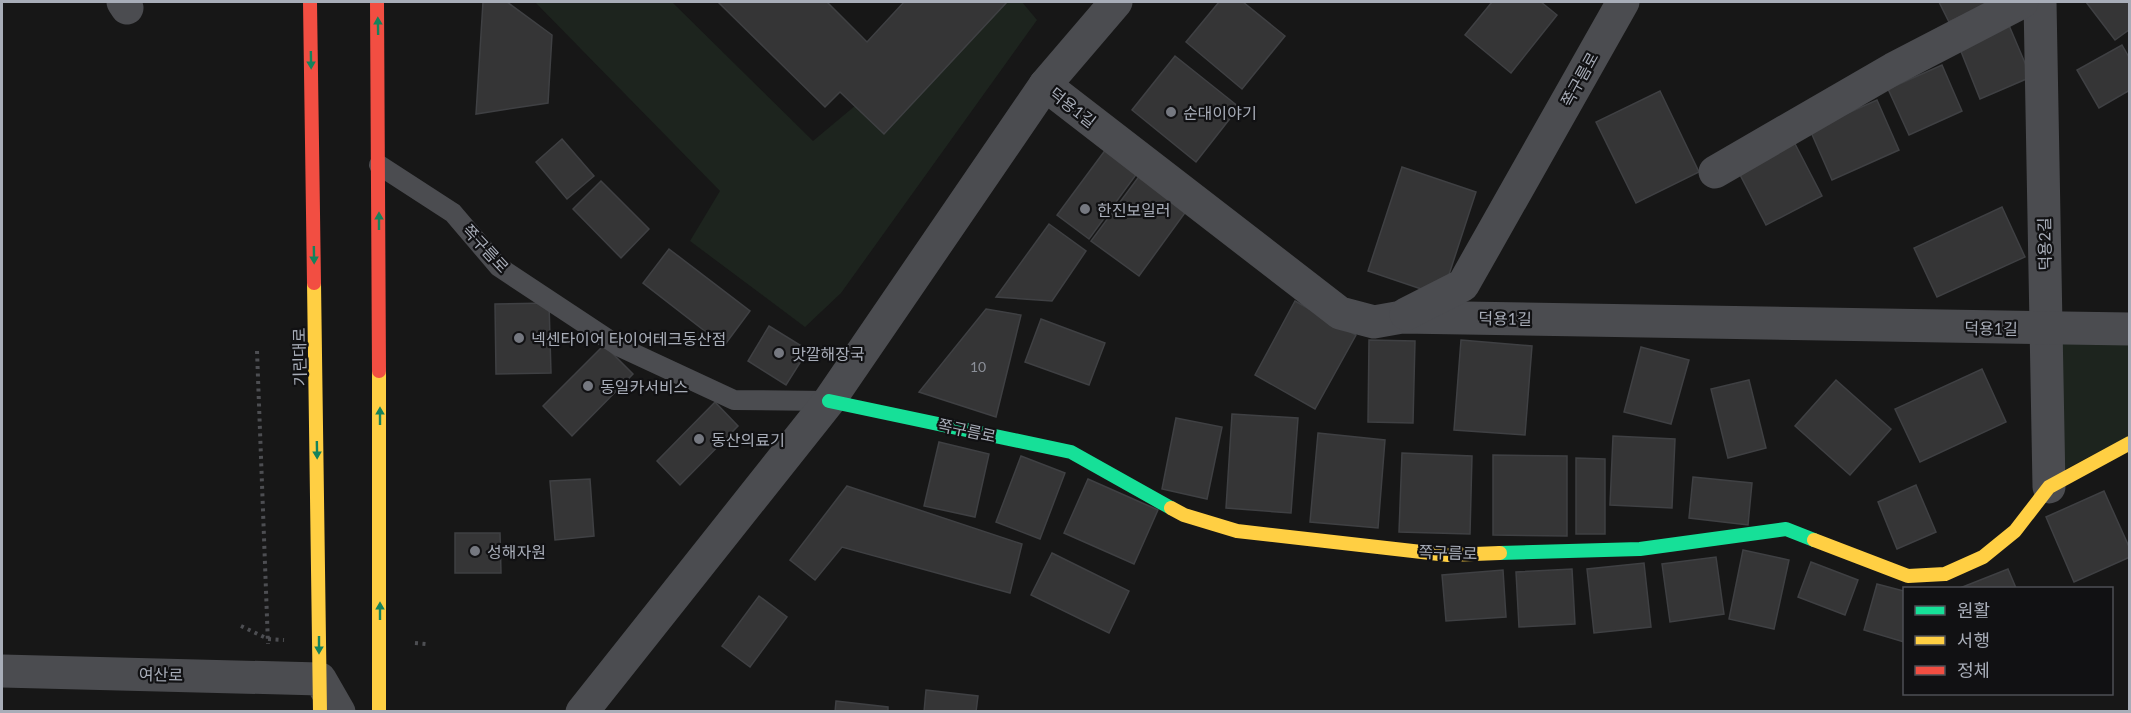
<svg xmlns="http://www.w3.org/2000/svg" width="2131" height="713" viewBox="0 0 2131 713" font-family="Lato,'Noto Sans KR',sans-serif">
  <rect width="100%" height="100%" fill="#171717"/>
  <g fill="#1d241e">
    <path d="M535 2H672L813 141 868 95 894 122 1007 2H1022L1037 20 841 293 805 327 690 241 720 191Z"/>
    <path d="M2129 315V436L2045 480 2040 336Z"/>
  </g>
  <g fill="#353536" stroke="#3f4043" stroke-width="1.5">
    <path d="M483 2H507L552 35 548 103 476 114Z"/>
    <path d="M718 2H827L867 42 904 2H1007L884 134 840 92 825 107Z"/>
    <path d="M1219 2H1243L1285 36 1242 89 1186 42Z"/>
    <path d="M1492 2H1541L1557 15 1511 73 1465 35Z"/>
    <path d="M1939 2H1991L1949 22Z"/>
    <path d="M2086 2H2130V29L2115 40Z"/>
    <path d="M2008 23 2031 77 1980 99 1958 44Z"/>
    <path d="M2122 45 2130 59V90L2099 108 2077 70Z"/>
    <path d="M1175 56 1239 107 1196 162 1132 110Z"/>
    <path d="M1942 65 1962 111 1909 135 1888 89Z"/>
    <path d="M1660 91 1699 172 1636 203 1596 122Z"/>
    <path d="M1877 100 1899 150 1832 180 1810 130Z"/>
    <path d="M1792 138 1822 196 1766 225 1736 167Z"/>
    <path d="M562 139 594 176 567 199 536 162Z"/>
    <path d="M1106 149 1138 172 1089 239 1057 215Z"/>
    <path d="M1402 167 1476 192 1442 296 1368 271Z"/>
    <path d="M1140 175 1187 210 1139 276 1091 241Z"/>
    <path d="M601 181 649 229 621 258 573 209Z"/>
    <path d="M2002 207 2025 257 1937 297 1914 248Z"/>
    <path d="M1049 224 1086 251 1052 301 996 297Z"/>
    <path d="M669 249 750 311 724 346 643 283Z"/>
    <path d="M1295 301 1356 335 1315 409 1255 375Z"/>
    <path d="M549 303 551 373 496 374 495 304Z"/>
    <path d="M986 309 1021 315 996 417 919 392Z"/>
    <path d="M1041 319 1105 343 1089 385 1025 362Z"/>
    <path d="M769 326 808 350 786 385 748 361Z"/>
    <path d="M1369 340 1415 341 1413 423 1368 422Z"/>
    <path d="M1461 340 1532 346 1525 435 1454 430Z"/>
    <path d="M604 345 633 374 572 436 543 406Z"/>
    <path d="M1641 347 1689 360 1671 424 1624 412Z"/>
    <path d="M1982 369 2006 422 1920 462 1895 409Z"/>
    <path d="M1749 380 1766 448 1728 458 1711 389Z"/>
    <path d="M1836 380 1891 429 1850 475 1795 426Z"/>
    <path d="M715 402 738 426 680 485 657 461Z"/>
    <path d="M1232 414 1298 418 1291 513 1226 508Z"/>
    <path d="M1176 418 1222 427 1207 499 1162 489Z"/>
    <path d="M1318 433 1385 440 1378 528 1310 522Z"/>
    <path d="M1613 436 1675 439 1672 508 1610 505Z"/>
    <path d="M939 442 989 454 975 517 924 506Z"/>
    <path d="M1402 453 1472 456 1470 534 1399 532Z"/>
    <path d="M1493 455 1567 456V536L1493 535Z"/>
    <path d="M1021 456 1065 473 1040 539 996 522Z"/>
    <path d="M1576 458 1605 459V534H1576Z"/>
    <path d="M1693 477 1752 483 1748 525 1689 518Z"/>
    <path d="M590 479 594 536 555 540 550 481Z"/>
    <path d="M1088 479 1158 510 1134 564 1064 533Z"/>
    <path d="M1916 485 1936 532 1897 549 1878 502Z"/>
    <path d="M847 486 1022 544 1010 593 842 547 815 580 790 560Z"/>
    <path d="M2104 491 2130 549V557L2074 582 2046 517Z"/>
    <path d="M455 533H500L501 573H455Z"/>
    <path d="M1743 550 1789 560 1774 629 1729 619Z"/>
    <path d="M1052 553 1129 591 1109 633 1031 595Z"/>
    <path d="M1716 557 1724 614 1670 622 1662 564Z"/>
    <path d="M1811 562 1858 580 1845 615 1798 597Z"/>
    <path d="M1644 563 1651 627 1594 633 1587 569Z"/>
    <path d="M1572 569 1575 624 1519 627 1516 572Z"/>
    <path d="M2008 569 2016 588H1960Z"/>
    <path d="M1503 570 1506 617 1446 621 1442 575Z"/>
    <path d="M1877 584 1904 591V642L1864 630Z"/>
    <path d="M759 596 787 617 750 667 722 646Z"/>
    <path d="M926 690 978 696 976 712H924Z"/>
    <path d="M836 701 888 707V712H835Z"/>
  </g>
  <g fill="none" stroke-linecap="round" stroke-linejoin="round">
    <g stroke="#4d4e52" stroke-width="4" stroke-dasharray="3 4.5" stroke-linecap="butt">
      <path d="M257 351 268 644"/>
      <path d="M241 626 268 639 284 640"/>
      <path d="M415 643 426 644"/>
    </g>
    <path stroke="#4b4c50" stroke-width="20" d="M379 165 453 213 499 267 620 347 734 400 829 401"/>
    <g stroke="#4b4c50" stroke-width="33">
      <path d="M123 2 127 8"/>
      <path d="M2040 2 2049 487"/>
      <path d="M1045 85 1340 313 1374 322 1402 317 2130 329"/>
      <path d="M1715 172 1893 69 2022 2"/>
      <path d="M1406 314 1463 285 1623 2"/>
      <path d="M2 671 320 679 339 712"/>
      <path d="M582 712 829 401 1045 85 1116 2"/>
    </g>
    <g stroke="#16e098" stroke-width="14">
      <path d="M829 401 1071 452 1171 508"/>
      <path d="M1500 553 1640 549 1786 529 1814 540"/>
    </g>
    <g stroke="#ffcf43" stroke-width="14">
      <path d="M314 283 320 712"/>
      <path d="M379 371V712"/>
      <path d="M1171 508 1184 515 1237 531 1448 555 1500 553"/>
      <path d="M1814 540 1908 576 1945 574 1983 557 2015 531 2049 487 2130 443"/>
    </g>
    <g stroke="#f24e42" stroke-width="14">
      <path d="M310 2 314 283"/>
      <path d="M377 2 379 371"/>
    </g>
  </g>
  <defs><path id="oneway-solid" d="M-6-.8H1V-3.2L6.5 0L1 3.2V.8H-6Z" transform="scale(1.5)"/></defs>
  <g fill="#14835c">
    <use href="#oneway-solid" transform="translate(378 26) rotate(-91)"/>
    <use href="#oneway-solid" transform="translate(311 60) rotate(89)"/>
    <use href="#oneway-solid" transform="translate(379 221) rotate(-90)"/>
    <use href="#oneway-solid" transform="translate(314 255) rotate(89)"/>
    <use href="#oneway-solid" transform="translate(380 416) rotate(-90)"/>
    <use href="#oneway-solid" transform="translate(317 450) rotate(89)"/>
    <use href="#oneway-solid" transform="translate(380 611) rotate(-90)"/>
    <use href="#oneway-solid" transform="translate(319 645) rotate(90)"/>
  </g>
  <g fill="#757880" stroke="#111113" stroke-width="2">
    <circle cx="1171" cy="112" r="6"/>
    <circle cx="1085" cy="209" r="6"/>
    <circle cx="519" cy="338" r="6"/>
    <circle cx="779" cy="353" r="6"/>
    <circle cx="588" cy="386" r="6"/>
    <circle cx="699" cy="439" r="6"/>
    <circle cx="475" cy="551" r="6"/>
  </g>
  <g text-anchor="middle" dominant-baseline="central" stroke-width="4.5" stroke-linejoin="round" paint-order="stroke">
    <g font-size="14" fill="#8b8f98">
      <text x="978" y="366">10</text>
    </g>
    <g font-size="16" fill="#a8adb8" stroke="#111113">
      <text transform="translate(1579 79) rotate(-61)">쪽구름로</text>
      <text transform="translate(1073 107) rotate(38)">덕용1길</text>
      <text transform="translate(2044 244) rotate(-91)">덕용2길</text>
      <text transform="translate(486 248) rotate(47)">쪽구름로</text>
      <text transform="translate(1505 318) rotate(1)">덕용1길</text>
      <text transform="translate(1991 328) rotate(1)">덕용1길</text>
      <text transform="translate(299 357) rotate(-91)">기린대로</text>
      <text transform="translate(967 430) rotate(12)">쪽구름로</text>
      <text transform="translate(1448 552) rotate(2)">쪽구름로</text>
      <text transform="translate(161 674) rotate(1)">여산로</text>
    </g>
    <g font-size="16" fill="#a8adb8" stroke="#111113" text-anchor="start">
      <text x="1183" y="112">순대이야기</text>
      <text x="1097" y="209">한진보일러</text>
      <text x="531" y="338">넥센타이어 타이어테크동산점</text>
      <text x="791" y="353">맛깔해장국</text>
      <text x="600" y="386">동일카서비스</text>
      <text x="711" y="439">동산의료기</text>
      <text x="487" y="551">성해자원</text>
    </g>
  </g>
  <rect width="2131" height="713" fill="none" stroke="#a8adb8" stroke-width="6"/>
  <rect x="1903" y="587" width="210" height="108" fill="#111113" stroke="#4d4f55" stroke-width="1.5"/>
  <rect x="1915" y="606" width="30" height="9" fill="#16e098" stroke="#4d4f55" stroke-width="1.5"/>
  <text x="1957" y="617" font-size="18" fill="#a8adb8">원활</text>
  <rect x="1915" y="636" width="30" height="9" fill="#ffcf43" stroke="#4d4f55" stroke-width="1.5"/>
  <text x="1957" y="647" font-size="18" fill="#a8adb8">서행</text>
  <rect x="1915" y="666" width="30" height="9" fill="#f24e42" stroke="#4d4f55" stroke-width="1.5"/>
  <text x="1957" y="677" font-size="18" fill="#a8adb8">정체</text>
</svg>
